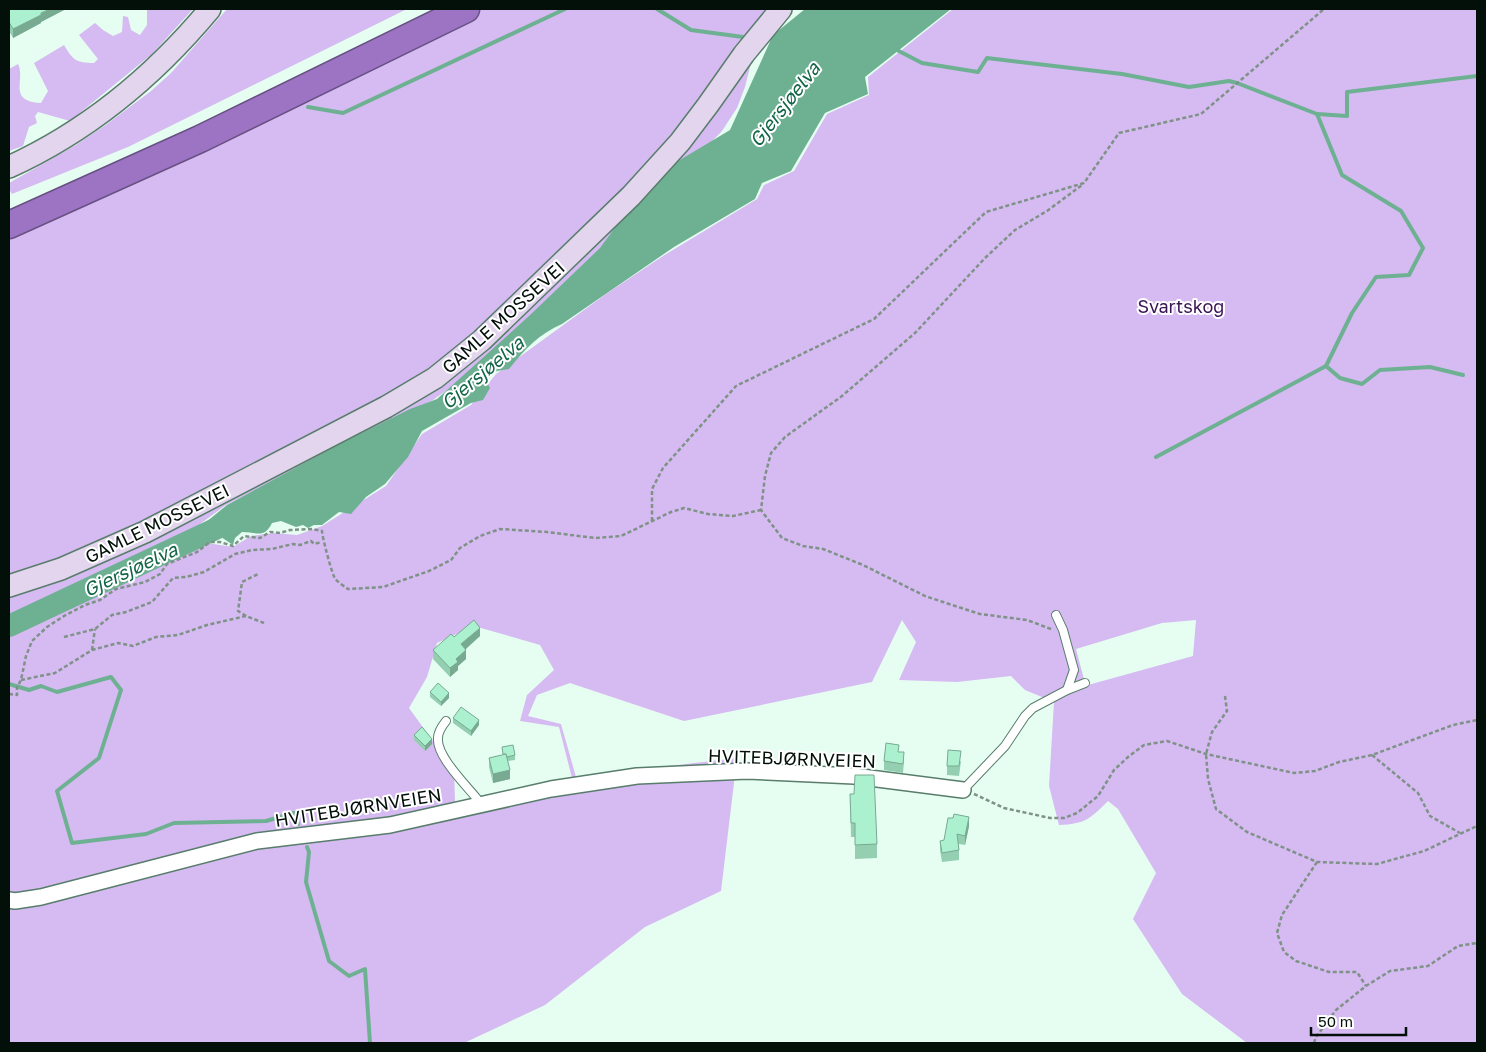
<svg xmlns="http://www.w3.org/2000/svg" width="1486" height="1052" viewBox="0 0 1486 1052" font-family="'Golos Text',sans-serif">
  <rect width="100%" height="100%" fill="#e6fef1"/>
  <g fill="#d6baf2" fill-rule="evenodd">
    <path d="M147 9H193L152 54 70 121 38 112 35 116 37 123 29 127 23 146 9 151V69L18 64C26 80 7 101 41 103L48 91 34 63 64 45C73 60 76 63 94 63L98 59 79 35 95 23 103 30 113 36 122 32 123 16 128 17 131 30 140 35 147 25Z"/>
    <path d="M227 9H407L128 147 12 194 9 189V183L76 145 107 124 151 91 171 73Z"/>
    <path d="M476 9H781L752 59 745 87 737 108 722 131 568 288 468 375 433 400 226 505 196 527 207 543 233 547 251 536 274 533 297 535 322 526 386 486 422 434 471 405 496 374 606 294 663 256 757 199 764 185 794 171 827 114 869 95 868 77 953 9H1477V1043H1247L1182 994 1133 919 1156 873 1118 809 1108 801C1090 819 1085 824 1059 825L1049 786 1054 702 1025 690 1011 676 957 682 899 680 916 642 902 620 872 682 684 721 570 683 537 695 528 716 561 724 576 777 737 758 721 891 645 927 545 1005 464 1043H9V231ZM1196 620 1193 656 1088 685 1085 683 1076 649 1162 623ZM474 626 540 645 554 670 527 695 520 721 559 727 572 778 455 802 454 770 409 708 427 677 437 643Z"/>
  </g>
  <path fill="#6eb192" d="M805 9H951L865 77 868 94 825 113 791 171 762 183 755 199 674 247 562 324C539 334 525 349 509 369L497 371 486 381 490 388 483 400 471 403 422 431 408 457 385 484 366 497 351 514 339 512 322 525H314L308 528 303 525 296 527 281 521 272 523C264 539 257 532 242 532L235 538 233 545 221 537 201 536 200 527 227 505 334 447 410 409 437 399 529 316 600 248 653 176 730 130 773 35Z"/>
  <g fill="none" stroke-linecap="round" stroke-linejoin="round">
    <g stroke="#6eb192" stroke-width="4">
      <path d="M657 9 691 30 743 37"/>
      <path d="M895 49 922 63 978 72 987 58 1122 74 1189 87 1229 81 1237 83 1317 114 1347 116V92L1477 76"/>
      <path d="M308 107 343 113 565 9"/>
      <path d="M1326 366 1340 378 1362 384 1380 370 1430 367 1463 375"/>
      <path d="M1156 457 1326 366 1352 313 1376 277 1409 275 1423 248 1401 211 1342 175 1317 114"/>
      <path d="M9 684 29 690 41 686 57 692 111 677 121 690 99 758 57 791 72 843 146 834 174 823 266 821 294 813 298 824"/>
      <path d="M307 847 309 852 306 882 329 961 349 976 365 969 370 1043"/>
    </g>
    <path stroke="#6eb192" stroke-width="22" d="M9 626 228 523"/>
    <defs>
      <g id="lane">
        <path d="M1067 690 1085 683"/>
        <path d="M446 721C442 726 438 732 438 738 436 756 467 786 478 800L479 805"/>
        <path d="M963 790 1005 746 1025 716 1033 708 1067 690 1074 670 1063 630 1056 615"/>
      </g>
      <path id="street" d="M9 900 15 901 41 897 257 841 390 825 551 789 637 776 747 771 854 776 963 790"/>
      <g id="secondary">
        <path d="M9 167C88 131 155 75 210 9"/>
        <path d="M9 586 61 569 145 532 386 407 435 378 482 340 631 196 680 142 708 105 744 54 781 9"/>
      </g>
      <path id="highway" d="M9 225 200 139 466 9"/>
    </defs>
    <use href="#lane" stroke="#587d6b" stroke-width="10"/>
    <use href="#street" stroke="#587d6b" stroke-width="18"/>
    <use href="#secondary" stroke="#587d6b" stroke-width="24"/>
    <use href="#highway" stroke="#675183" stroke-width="29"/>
    <g stroke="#7f9288" stroke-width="2.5" stroke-dasharray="4 2.5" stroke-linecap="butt">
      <path d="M652 521V489L663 468 736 386 874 319 986 212 1084 183 1119 133 1201 114 1324 9"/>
      <path d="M246 616 238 611 242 582 258 574"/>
      <path d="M1051 629 1027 620 980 614 943 602 925 596 863 565 823 549 803 546 782 538 761 510 765 476 771 453 785 437 842 396 915 333 985 258 1015 230 1047 211 1082 185"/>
      <path d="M64 637 95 629 112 615 126 612 152 602 173 578 186 577 204 572 235 554 252 550 272 549 293 544 300 545 311 541 314 544 322 542"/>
      <path d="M92 650 95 629"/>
      <path d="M21 680 55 673 92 650 118 643 133 646 156 637 178 635 207 625 246 616 264 623"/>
      <path d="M9 694 17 695V687L21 680 26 656 32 641 47 627 64 616 85 605 100 600 116 589 145 582 160 574 167 564 197 552 210 542H220L233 546 244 536 260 538 270 532 280 533 290 530 311 529 322 531C322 536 332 575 335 578 337 582 344 586 348 589L383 587 429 571 451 560 460 548 480 536 500 529 547 532 595 538 621 536 671 512 684 508 708 514 733 516 761 510"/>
      <path d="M1225 696 1227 711 1212 732 1206 754 1208 779 1216 809 1247 832 1317 862 1377 864 1424 851 1477 826"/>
      <path d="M1372 755 1418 793 1430 816 1460 833"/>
      <path d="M974 794 1004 808 1050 818H1064L1077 813 1098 796 1114 770 1128 757 1144 745 1167 741 1206 754 1294 773 1315 771 1339 762 1372 755 1453 725 1477 720"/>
      <path d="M1317 862 1282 915 1277 933 1284 952 1296 961 1329 972H1357L1366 986"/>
      <path d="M1314 1043 1316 1037 1336 1010 1366 986 1390 971 1428 966 1458 946 1477 943"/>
    </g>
    <use href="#lane" stroke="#fff" stroke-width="8"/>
    <use href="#street" stroke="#fff" stroke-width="15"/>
    <use href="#secondary" stroke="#e2d5ed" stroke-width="21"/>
    <use href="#highway" stroke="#9d74c4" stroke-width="26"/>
  </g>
  <g fill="#94cfb2">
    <path d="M9 9H64V10L41 22V23L13 38 9 31Z"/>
    <path d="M480 636 466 649V659L458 666V670L450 677 433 659V650L454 637Z"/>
    <path d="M430 692 449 698 441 706 430 697Z"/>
    <path d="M453 718 479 725 471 736 453 723Z"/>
    <path d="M414 735 432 744 425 751 414 740Z"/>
    <path d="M502 747 515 755V760L508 761 510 779 493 783 489 767V758L503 755Z"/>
    <path d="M899 752 904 761 903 773 884 770V761Z"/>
    <path d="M961 761 959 776 947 775V766Z"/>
    <path d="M850 794 877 844V858L855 859V837H851Z"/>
    <path d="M969 826 965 845 959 844V860L942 862 940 850V841L944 840Z"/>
  </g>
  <g fill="#78a991">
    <path d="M50 9H64V10L41 22V23L13 38V29Z"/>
    <path d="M480 628V636L461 653V644Z"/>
    <path d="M466 650V659L458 666V670L450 677V668L456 659Z"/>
    <path d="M449 693V698L441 706V702Z"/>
    <path d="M479 720V725L471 736V731Z"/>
    <path d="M432 739V744L425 751V746Z"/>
    <path d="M510 770V779L493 783V774Z"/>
    <path d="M969 817V826L965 845V836Z"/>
  </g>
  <g fill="#acf1cf" stroke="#78a991">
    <path d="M9 9H50L41 13V15L13 29 9 22Z"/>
    <path d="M474 620 480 628 461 644 466 650 456 659 458 662 450 668 433 650 451 634 454 637Z"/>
    <path d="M438 683 449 693 441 702 430 692Z"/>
    <path d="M461 707 479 720 471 731 453 718Z"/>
    <path d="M422 727 432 739 425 746 414 735Z"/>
    <path d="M886 743 899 745 898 752H904L903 764 884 761Z"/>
    <path d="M513 745 515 755 507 757 506 754H503L502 747Z"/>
    <path d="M948 750 961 751 959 766H947Z"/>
    <path d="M506 754 510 770 493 774 489 758Z"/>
    <path d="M855 775H874L877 844 855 845V823H851L850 794H854Z"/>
    <path d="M954 814 969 817 965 836 957 834 959 850 942 853 940 841 944 840 948 818H953Z"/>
  </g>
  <g text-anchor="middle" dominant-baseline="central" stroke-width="4" stroke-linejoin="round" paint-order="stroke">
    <g font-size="18" fill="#391455" stroke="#fff">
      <text x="1181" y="306">Svartskog</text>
    </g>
    <g font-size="18" fill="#031009" stroke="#fff">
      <text transform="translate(503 317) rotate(-42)">GAMLE MOSSEVEI</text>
      <text transform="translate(157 523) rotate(-26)">GAMLE MOSSEVEI</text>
      <text transform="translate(792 758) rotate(2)">HVITEBJØRNVEIEN</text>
      <text transform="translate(358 807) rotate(-9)">HVITEBJØRNVEIEN</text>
    </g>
    <g font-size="19" font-style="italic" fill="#126547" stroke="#fff">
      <text transform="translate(784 104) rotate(-52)">Gjersjøelva</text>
      <text transform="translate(482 372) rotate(-40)">Gjersjøelva</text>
      <text transform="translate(130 569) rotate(-25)">Gjersjøelva</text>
    </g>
  </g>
  <rect width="1486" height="1052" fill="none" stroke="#031009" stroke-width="20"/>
  <path d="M1311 1027v8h95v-8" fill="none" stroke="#031009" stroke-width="2.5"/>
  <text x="1318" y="1027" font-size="15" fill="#031009" stroke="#ffffff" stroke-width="4" paint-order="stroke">50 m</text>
</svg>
